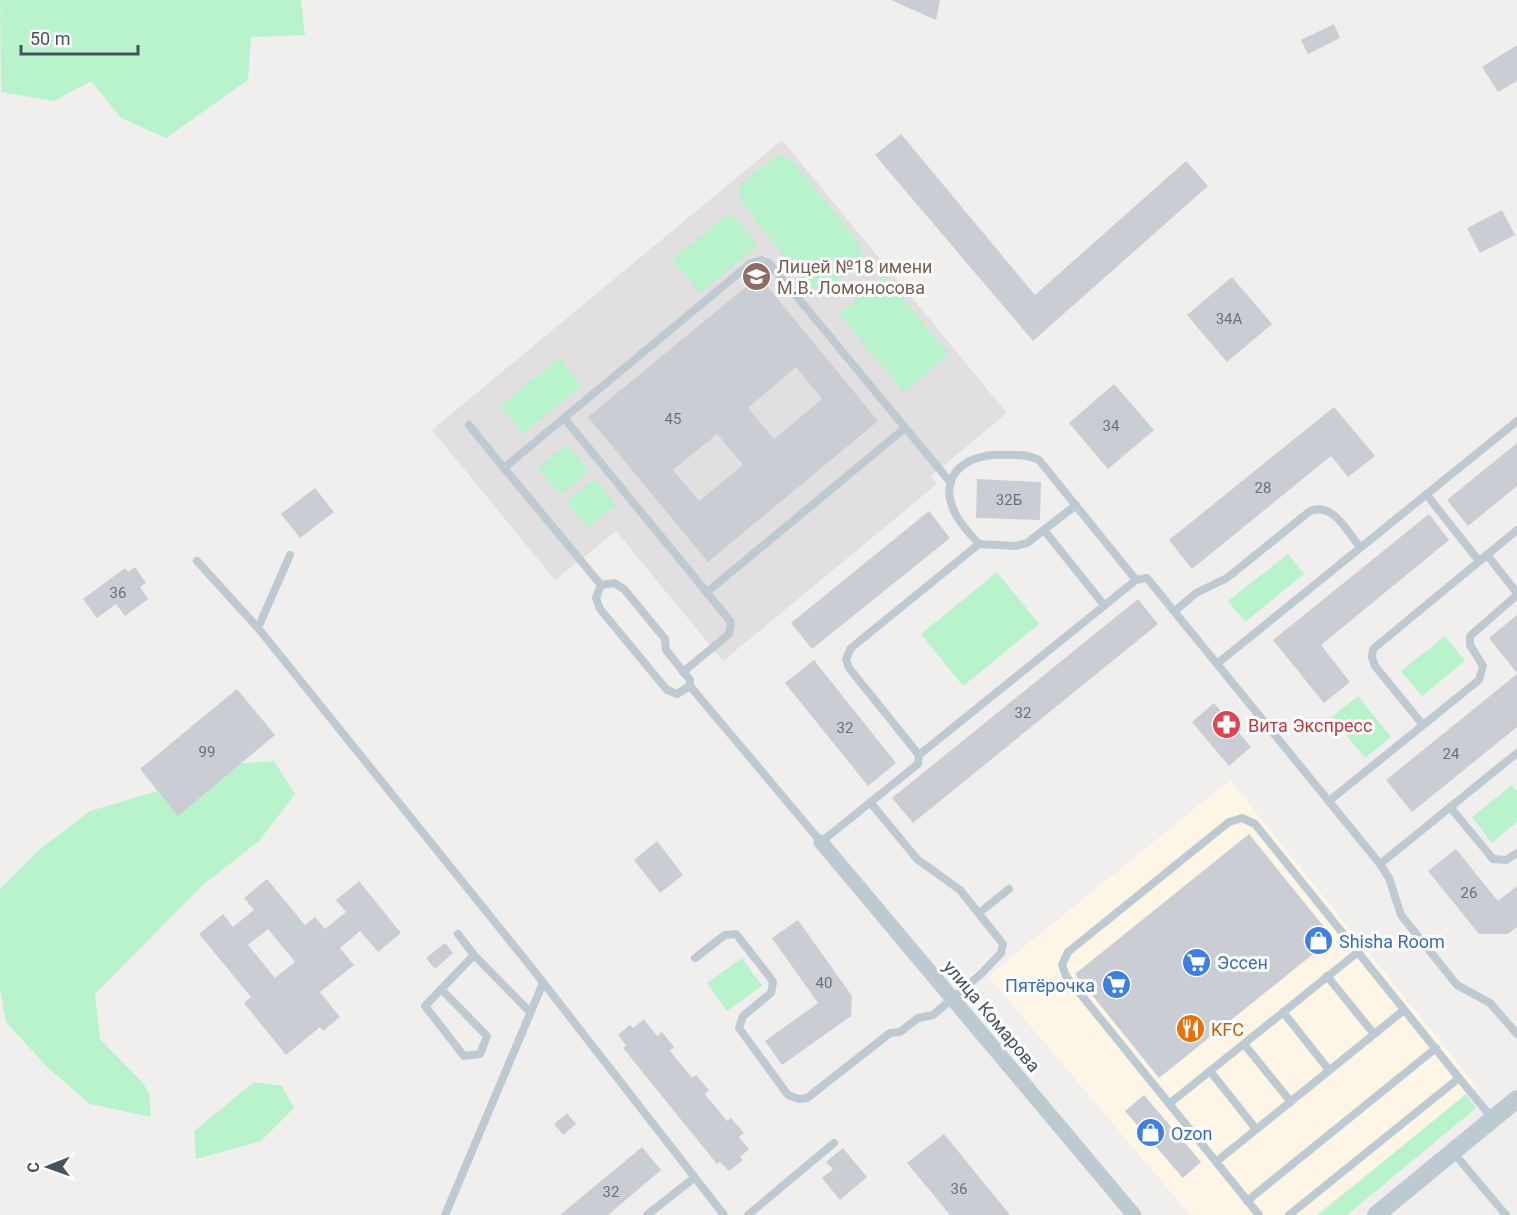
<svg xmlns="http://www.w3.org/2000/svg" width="1517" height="1215" viewBox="0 0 1517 1215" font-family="Roboto,sans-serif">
  <rect width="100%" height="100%" fill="#f1eeee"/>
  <path fill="#fdf5e6" d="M1230 780 1477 1087 1315 1215H1190L988 976Z"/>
  <path fill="#e2dfe0" d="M782 140 1007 413 931 476 937 484 723 661 616 531 555 580 432 430Z"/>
  <g fill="#b9f3cc">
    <path d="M0 0H301L305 35 251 37 248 80 166 138 121 118 91 81 54 101 1 92Z"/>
    <path d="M782 156 792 160 862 247 860 262C846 273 828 297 809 287L739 199 740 185 774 157Z"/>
    <path d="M730 212 758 245 700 293 672 260Z"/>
    <path d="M884 276 949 354 904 392 839 314Z"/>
    <path d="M559 358 582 385 523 434 500 406Z"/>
    <path d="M567 444 589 471 560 495 538 468Z"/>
    <path d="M595 479 616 505 588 528 566 502Z"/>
    <path d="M1288 554 1304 574 1245 622 1228 601Z"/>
    <path d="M997 572 1039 624 963 686 921 634Z"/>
    <path d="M1445 636 1465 661 1422 696 1401 671Z"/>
    <path d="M1358 696 1391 737 1365 758 1332 717Z"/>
    <path d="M274 761 295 794 259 841 204 884 95 994 100 1039 142 1082 149 1093 151 1117 90 1104 47 1067 6 1022 0 989V889L40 849 90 811 171 787 228 764Z"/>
    <path d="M1512 785 1517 791V822L1492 843 1472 817Z"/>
    <path d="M742 958 762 986 727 1011 707 983Z"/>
    <path d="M254 1082 282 1086 294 1108 261 1141 196 1159 194 1131Z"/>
    <path d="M1466 1094 1476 1108 1347 1215H1318Z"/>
  </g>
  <g fill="#caced4" fill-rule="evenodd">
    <path d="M891 0H940L936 20Z"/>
    <path d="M1334 24 1340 38 1308 54 1301 40Z"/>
    <path d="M1517 45V81L1498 92 1482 67Z"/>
    <path d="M901 134 1035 295 1186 161 1208 186 1033 341 875 155Z"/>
    <path d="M1502 210 1515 235 1480 253 1467 228Z"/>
    <path d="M759 276 878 421 708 562 588 417ZM796 367 822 399 774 439 748 408ZM717 434 743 465 699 501 673 470Z"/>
    <path d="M1232 277 1272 324 1227 362 1187 315Z"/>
    <path d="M1114 384 1154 430 1108 469 1069 423Z"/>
    <path d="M1334 407 1375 456 1348 477 1331 456 1192 569 1169 540Z"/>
    <path d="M1517 443V486L1468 526 1447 500Z"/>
    <path d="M977 479 1041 482 1040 520 976 518Z"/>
    <path d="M315 488 334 512 300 538 281 514Z"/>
    <path d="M929 511 950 538 812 649 791 623Z"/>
    <path d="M1429 514 1449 540 1321 645 1350 682 1324 703 1273 640Z"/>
    <path d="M135 567 146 583 140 587 148 599 125 616 116 604 97 618 83 599 125 568 128 572Z"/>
    <path d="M1138 599 1158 624 913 823 892 798Z"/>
    <path d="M1517 615V673L1489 638Z"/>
    <path d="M814 660 896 763 868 786 785 683Z"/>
    <path d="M1517 674V727L1412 812 1386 780Z"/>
    <path d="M237 689 275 735 178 816 140 769Z"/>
    <path d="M1214 703 1251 747 1229 766 1192 722Z"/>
    <path d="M1249 834 1333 938 1159 1078 1075 974Z"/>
    <path d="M657 841 683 875 660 893 634 860Z"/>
    <path d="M1456 849 1498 901 1517 886V927L1508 934H1479L1428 871Z"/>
    <path d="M267 879 305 925 315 917 325 929 346 912 336 900 359 881 401 933 378 952 360 931 340 948 354 965 320 992 340 1017 323 1031 320 1027 286 1055 244 1003 251 997 199 934 223 914 233 927 254 910 244 898ZM268 929 295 962 275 978 248 945Z"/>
    <path d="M798 920 852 996 851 1016 782 1065 765 1041 818 1003 772 938Z"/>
    <path d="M445 943 453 953 435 969 426 958Z"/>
    <path d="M644 1019 657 1036 662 1032 674 1047 670 1051 692 1078 696 1075 709 1090 705 1094 727 1121 731 1118 744 1133 739 1137 749 1149 740 1157 743 1160 729 1171 720 1162 717 1164 623 1048 626 1045 618 1035 630 1025 633 1028Z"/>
    <path d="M1144 1095 1201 1162 1183 1178 1125 1111Z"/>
    <path d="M567 1113 576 1124 563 1135 554 1124Z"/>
    <path d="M944 1134 1010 1215H950L907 1163Z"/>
    <path d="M642 1147 661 1170 608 1215H560Z"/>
    <path d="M843 1148 867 1177 840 1200 822 1178 833 1169 826 1162Z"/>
  </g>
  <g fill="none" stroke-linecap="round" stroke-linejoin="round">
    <g stroke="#becad2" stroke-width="8">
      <path d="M564 418 751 263 761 260 769 263 951 483"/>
      <path d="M469 425 504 468"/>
      <path d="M1426 494 1479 561"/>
      <path d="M1044 530 1104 605"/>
      <path d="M979 544 1016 546 1027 543 1076 505"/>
      <path d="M290 555 258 628 535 972 724 1215"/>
      <path d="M1487 555 1517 593"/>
      <path d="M197 561 258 628"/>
      <path d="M601 585 504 468 564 418 731 622 729 634 683 672"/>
      <path d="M707 592 905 428"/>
      <path d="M1176 610 1196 593 1227 578 1310 511C1334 502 1347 532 1360 547"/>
      <path d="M1218 663 1517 421"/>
      <path d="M690 686 677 694 667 690 600 609 596 598 601 585 614 583 624 589 665 639 666 650 690 680V686L821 842 918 764 919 755 1136 580 1147 578 1380 864 1389 878 1401 915 1457 985 1490 1003 1517 1034"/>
      <path d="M1423 725 1375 666 1372 657 1373 649 1517 530"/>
      <path d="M919 755 849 668 846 659 851 648 979 544C970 534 959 523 954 511 937 473 969 453 1003 455 1015 455 1028 454 1039 460L1136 580"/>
      <path d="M1329 801 1479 680 1483 666 1470 645V636L1517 595"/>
      <path d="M1450 807 1493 859 1506 860 1517 853"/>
      <path d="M1380 864 1517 753"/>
      <path d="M979 913 1009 889"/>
      <path d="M458 934 474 955"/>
      <path d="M695 958 725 935 736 934 769 976 773 982 771 993 743 1016 739 1028 788 1095 799 1099 807 1098 890 1033 900 1032 918 1018 933 1015 981 974 1001 953 1003 944 960 890 917 859 870 802"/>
      <path d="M1327 976 1374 1034"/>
      <path d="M441 989 487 1036 480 1054 464 1056 425 1006 474 955 530 1012"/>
      <path d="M1283 1012 1329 1070"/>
      <path d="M1244 1044 1291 1102"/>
      <path d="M1210 1071 1256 1129"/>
      <path d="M1169 1104 1358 952"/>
      <path d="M1453 1152 1506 1215"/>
      <path d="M1216 1162 1404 1010"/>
      <path d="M1247 1201 1436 1048"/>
      <path d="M445 1215 543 983"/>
      <path d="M647 1215 694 1178"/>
      <path d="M748 1215 834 1143"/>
      <path d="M1259 1215 1066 976 1062 965 1068 952 1229 822 1242 818 1255 824 1459 1078"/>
      <path d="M1289 1215 1459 1078 1492 1118"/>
    </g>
    <path stroke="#becad2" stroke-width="15" d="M821 842 1134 1215"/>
    <path stroke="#becad2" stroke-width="18" d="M1376 1215 1517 1099"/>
  </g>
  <defs>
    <symbol id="school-disc" viewBox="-11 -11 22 22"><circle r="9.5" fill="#8d6e63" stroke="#fff"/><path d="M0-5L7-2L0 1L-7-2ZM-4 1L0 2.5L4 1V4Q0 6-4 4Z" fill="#fff"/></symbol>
    <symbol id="pharmacy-disc" viewBox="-11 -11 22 22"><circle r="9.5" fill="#e0444e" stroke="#fff"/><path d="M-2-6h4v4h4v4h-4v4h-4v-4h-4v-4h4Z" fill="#fff"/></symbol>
    <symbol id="shop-disc" viewBox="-11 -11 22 22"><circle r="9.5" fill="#3f7fe0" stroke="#fff"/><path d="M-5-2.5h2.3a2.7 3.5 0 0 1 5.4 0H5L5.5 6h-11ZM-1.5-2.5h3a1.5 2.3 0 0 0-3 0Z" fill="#fff"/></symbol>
    <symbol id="supermarket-disc" viewBox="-11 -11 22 22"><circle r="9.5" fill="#3f7fe0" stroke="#fff"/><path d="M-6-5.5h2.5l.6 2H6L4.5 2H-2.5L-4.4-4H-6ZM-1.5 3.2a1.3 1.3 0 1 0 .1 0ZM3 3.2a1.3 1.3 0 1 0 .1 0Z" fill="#fff"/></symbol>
    <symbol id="restaurant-disc" viewBox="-11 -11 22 22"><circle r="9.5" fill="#e8710a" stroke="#fff"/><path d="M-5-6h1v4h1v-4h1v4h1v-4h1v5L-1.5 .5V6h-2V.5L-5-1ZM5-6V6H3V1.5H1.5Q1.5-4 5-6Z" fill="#fff"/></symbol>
  </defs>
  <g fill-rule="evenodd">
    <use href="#school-disc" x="740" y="260" width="33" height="33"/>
    <use href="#pharmacy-disc" x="1210" y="708" width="33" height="33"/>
    <use href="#shop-disc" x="1302" y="924" width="33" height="33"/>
    <use href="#supermarket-disc" x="1180" y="946" width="33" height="33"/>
    <use href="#supermarket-disc" x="1100" y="968" width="33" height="33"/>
    <use href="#restaurant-disc" x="1174" y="1012" width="33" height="33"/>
    <use href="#shop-disc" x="1134" y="1116" width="33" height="33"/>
  </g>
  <g text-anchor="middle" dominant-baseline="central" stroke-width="6" stroke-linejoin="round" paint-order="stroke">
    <g font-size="15" fill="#66727c">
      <text x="1229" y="319">34А</text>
      <text x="673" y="419">45</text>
      <text x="1111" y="426">34</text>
      <text x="1263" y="488">28</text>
      <text x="1009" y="500">32Б</text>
      <text x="118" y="593">36</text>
      <text x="1023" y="713">32</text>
      <text x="845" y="728">32</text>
      <text x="207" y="752">99</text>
      <text x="1451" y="754">24</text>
      <text x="1469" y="893">26</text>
      <text x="824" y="983">40</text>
      <text x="959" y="1189">36</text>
      <text x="611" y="1192">32</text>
    </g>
    <g font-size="18" fill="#785e54" stroke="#fff" text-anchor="start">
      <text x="777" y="266">Лицей №18 имени<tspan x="777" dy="21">М.В. Ломоносова</tspan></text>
    </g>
    <g font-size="18" fill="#be3a42" stroke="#fff" text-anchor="start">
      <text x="1248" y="725">Вита Экспресс</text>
    </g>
    <g font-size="18" fill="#366cbe" stroke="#fff" text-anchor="start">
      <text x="1339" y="941">Shisha Room</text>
      <text x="1217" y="962">Эссен</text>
      <text x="1095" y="985" text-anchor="end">Пятёрочка</text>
      <text x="1171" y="1133">Ozon</text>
    </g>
    <g font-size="18" fill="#45535e" stroke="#fff">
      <text transform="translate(992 1016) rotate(50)">улица Комарова</text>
    </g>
    <g font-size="18" fill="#c56008" stroke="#fff" text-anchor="start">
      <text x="1211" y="1029">KFC</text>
    </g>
  </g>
  <g transform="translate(48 1167) rotate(269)" stroke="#ffffff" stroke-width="4.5" paint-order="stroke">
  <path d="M0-4.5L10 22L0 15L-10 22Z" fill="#45535e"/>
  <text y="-9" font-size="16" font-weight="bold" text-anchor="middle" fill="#45535e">С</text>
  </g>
  <path d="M21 45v9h117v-9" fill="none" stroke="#45535e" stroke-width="3"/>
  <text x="30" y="45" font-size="18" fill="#45535e" stroke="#ffffff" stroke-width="4.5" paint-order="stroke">50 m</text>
</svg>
